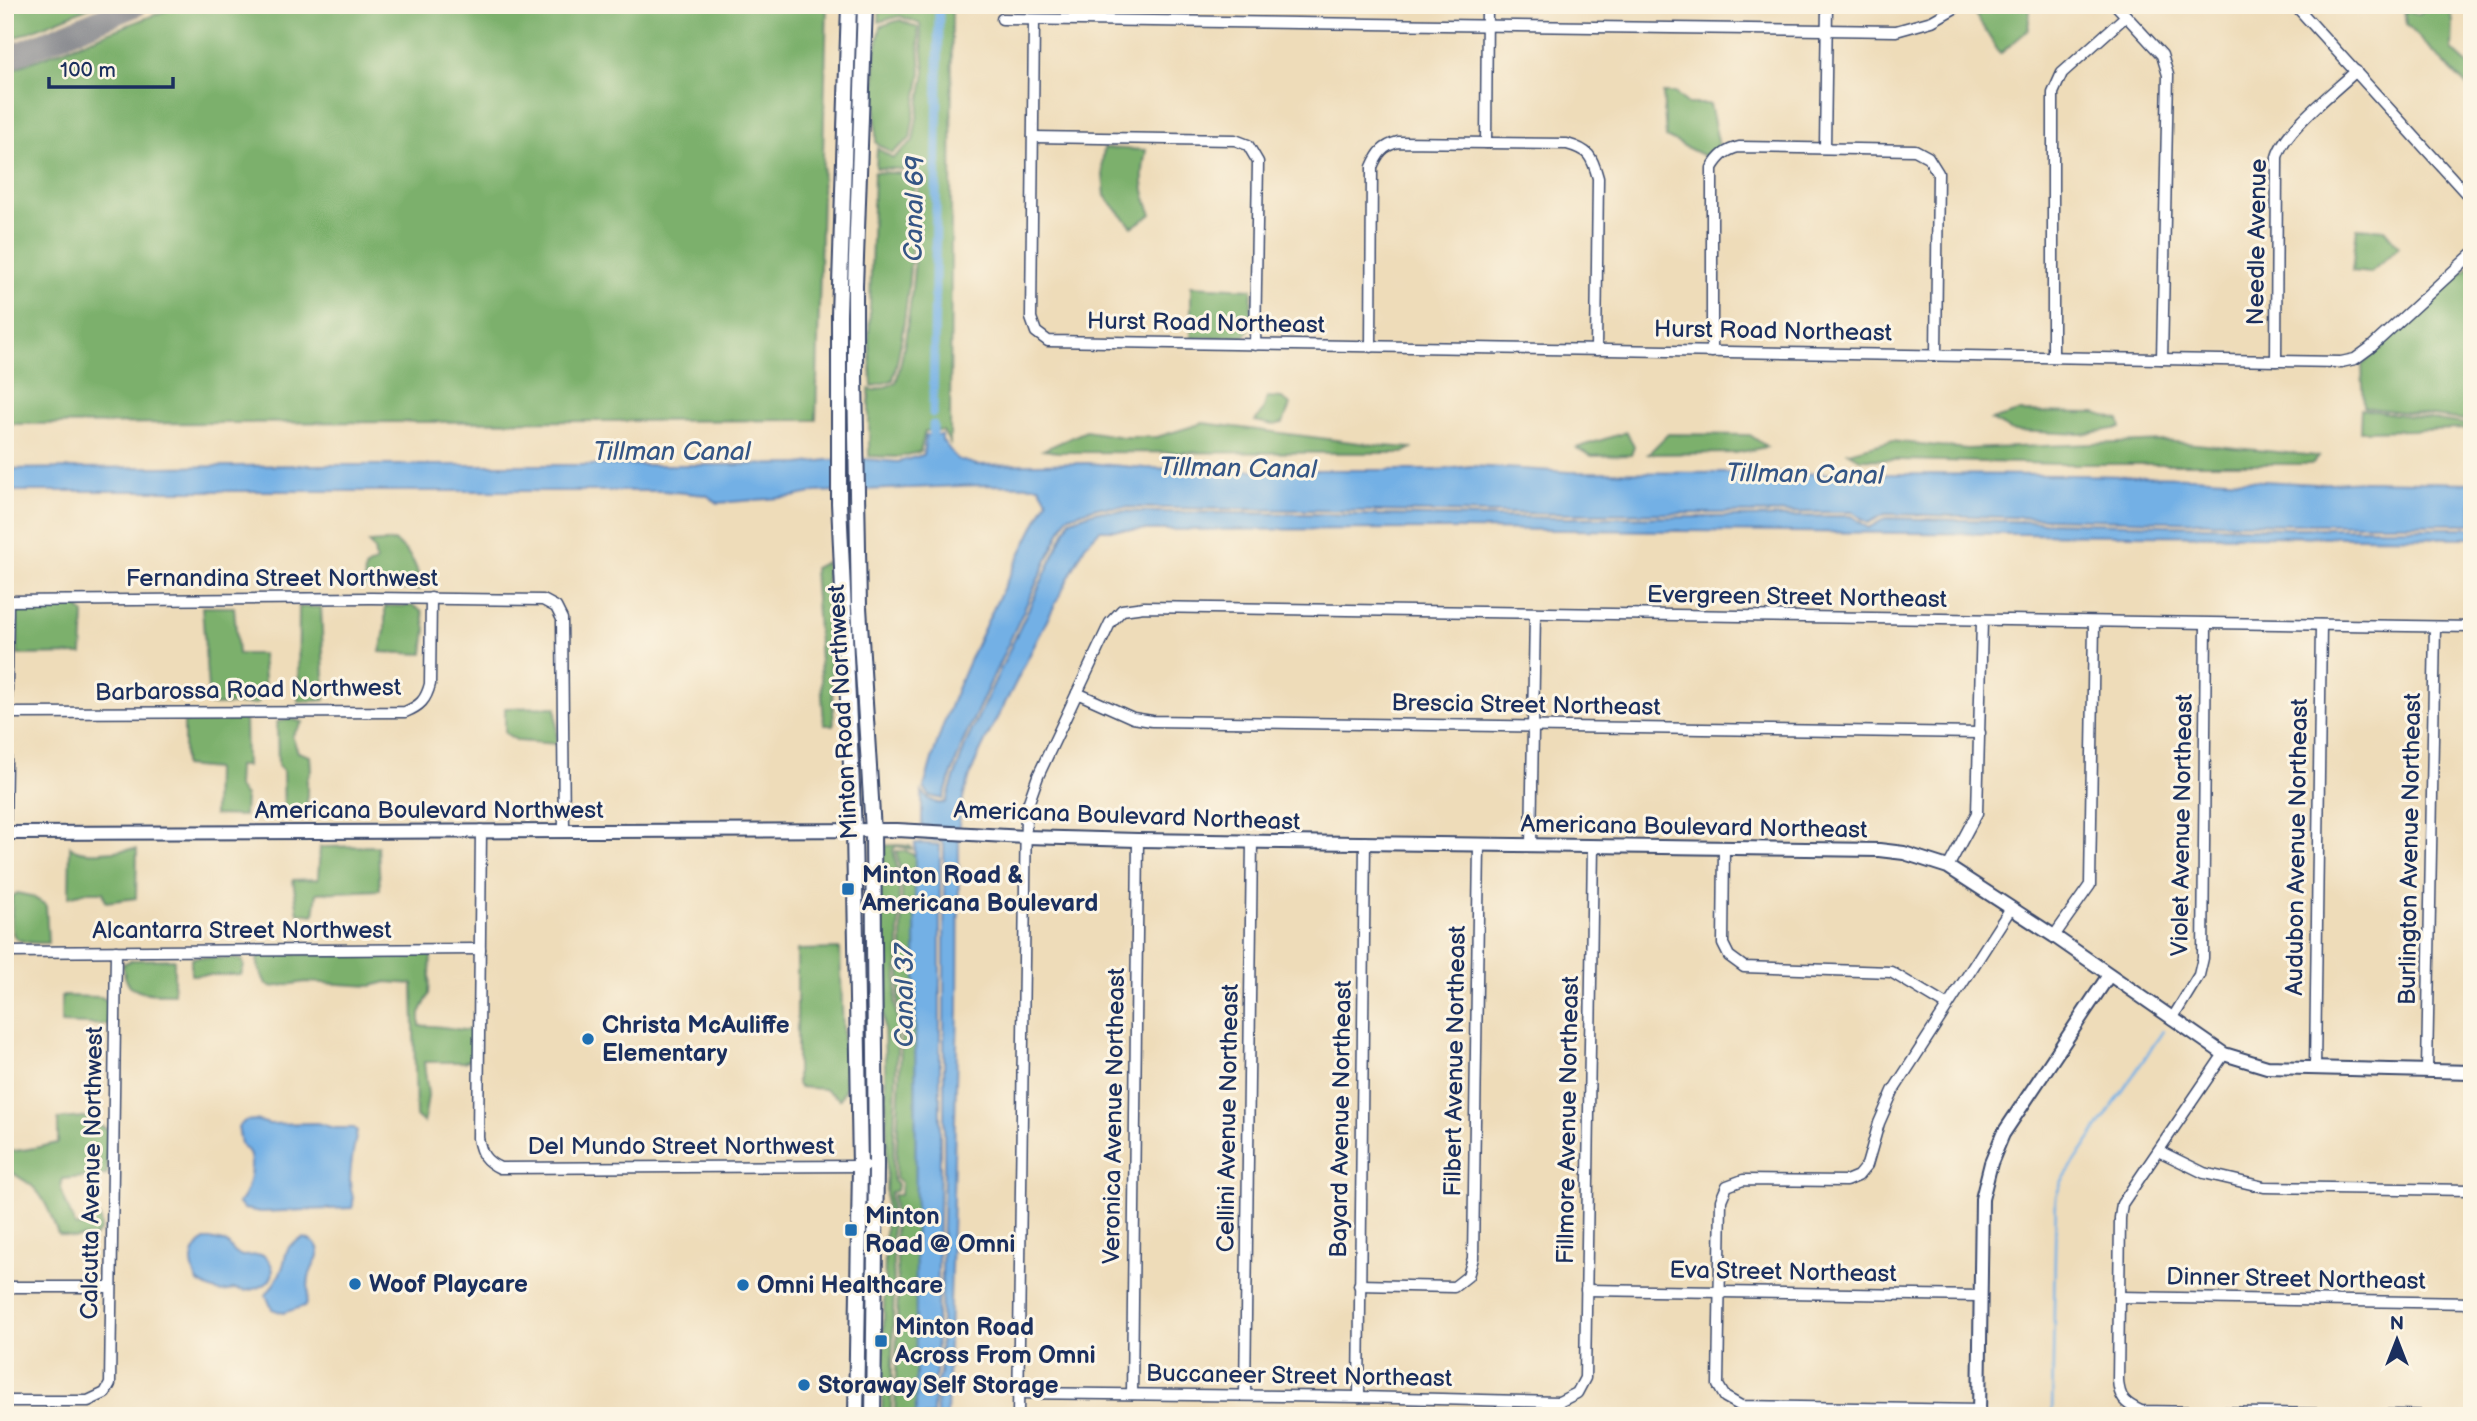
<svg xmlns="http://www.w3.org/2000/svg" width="2477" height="1421" viewBox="0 0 2477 1421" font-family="'Balsamiq Sans',sans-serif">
  <rect width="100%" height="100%" fill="#fcf5e5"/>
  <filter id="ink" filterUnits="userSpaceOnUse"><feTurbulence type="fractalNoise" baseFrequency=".0143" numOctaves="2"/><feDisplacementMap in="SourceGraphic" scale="14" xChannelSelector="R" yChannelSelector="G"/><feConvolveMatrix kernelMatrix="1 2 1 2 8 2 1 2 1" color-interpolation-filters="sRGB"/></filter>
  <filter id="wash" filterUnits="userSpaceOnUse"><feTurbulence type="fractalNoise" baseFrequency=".00686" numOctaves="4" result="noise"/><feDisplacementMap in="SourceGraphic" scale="28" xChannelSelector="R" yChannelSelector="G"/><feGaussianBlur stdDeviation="1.57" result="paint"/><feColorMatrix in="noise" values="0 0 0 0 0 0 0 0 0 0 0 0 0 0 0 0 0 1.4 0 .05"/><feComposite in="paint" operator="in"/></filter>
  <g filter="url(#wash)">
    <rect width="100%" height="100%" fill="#eedcb9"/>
    <g fill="#7bb06c" stroke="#4b7065" stroke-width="2">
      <path d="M5 5H95L5 42Z"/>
      <path d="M180 5H827L816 420 5 424V72Z"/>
      <path d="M880 5H952L950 443 943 431H925L920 452 898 457 869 456V389L873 391 896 383C913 317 916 246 919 178L916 174 898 169 876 168 877 148 893 158 913 141 925 72 920 24 900 16 879 22Z"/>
      <path d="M1984 5H2025L2030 10 2028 30 2000 54 1973 11Z"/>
      <path d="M2430 5H2448L2453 22 2452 50 2472 68V91L2406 24 2404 11 2419 14Z"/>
      <path d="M900 20 918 28 921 72 910 139 892 153 876 143 875 53 881 26Z"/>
      <path d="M1675 93 1688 104H1710L1719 146 1704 156 1666 137 1663 93Z"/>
      <path d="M1104 148 1146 150C1141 175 1141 191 1152 214L1132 227 1105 196 1102 164Z"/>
      <path d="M874 172 898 173 915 178C912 245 909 315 893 380L872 387 869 339Z"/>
      <path d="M2357 228 2385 230 2399 247 2370 273 2352 271Z"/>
      <path d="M2472 264V421L2364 407 2362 365Z"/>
      <path d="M1191 286 1252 289 1251 326 1245 336 1191 338Z"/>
      <path d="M1267 397 1282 398 1290 405 1283 423 1273 425 1255 421 1263 411Z"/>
      <path d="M2361 409 2472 425V429L2360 431Z"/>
      <path d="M2018 412 2095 413 2119 420 2121 428 2082 434 2012 431 1991 420Z"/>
      <path d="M1203 423 1383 446 1412 448 1403 453 1058 452 1043 450 1086 431 1123 437H1157Z"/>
      <path d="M1627 432 1634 447 1631 455 1592 456 1576 448Z"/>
      <path d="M1668 434 1750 435 1767 447 1735 453 1648 454Z"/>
      <path d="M1891 441 1967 449 2165 441 2318 456 2313 464H2058L1860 459 1848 452Z"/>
      <path d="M394 541C412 553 420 569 420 590L364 587 365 568 376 561 374 550 369 543Z"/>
      <path d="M826 562 834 725H824L814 568Z"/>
      <path d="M77 606 84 614 82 654 18 655 17 612 30 608Z"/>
      <path d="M385 606H413L422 611 426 629 423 654 380 652 385 631Z"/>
      <path d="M202 607H234L238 654H262L265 692 257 704 209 705Z"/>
      <path d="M299 607H321L325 700 298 702Z"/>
      <path d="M556 707 557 744 518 741 505 733V708Z"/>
      <path d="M206 717 245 718 246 766H238L237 787 245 796 244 816 214 815 215 769 184 766V721Z"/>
      <path d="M291 719 303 722 292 736 298 752 310 756 311 770 307 779V815H284L283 771 278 766 277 722Z"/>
      <path d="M897 845 910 846 912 849 896 846 893 850 899 877V949L895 1004 898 1022 893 1164V1181L897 1184 896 1191 891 1192 890 1195 894 1282 891 1416H882L887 1140 879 846Z"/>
      <path d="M70 846C82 858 119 849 137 849L136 898 106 902 103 892H87L69 897Z"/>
      <path d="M378 846 380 890 317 893 314 915 298 913 293 880 318 879 320 847Z"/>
      <path d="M896 851H906L916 856V1416H895L898 1281 893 1195H900L901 1182 896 1179V1164L902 1022 898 1004 902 949V877Z"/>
      <path d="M17 893 31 896 46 905 48 943C4 944 12 935 12 897Z"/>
      <path d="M840 949 845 1089 840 1099 824 1089 799 1087 797 1084V950Z"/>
      <path d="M262 954 431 955 429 995 420 1013V1026C438 1024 454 1030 473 1031V1058L464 1062H424L428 1095 424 1123 416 1116 413 984 387 982 371 986 306 982 272 987 266 984 259 969 257 959Z"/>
      <path d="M196 957 242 959 244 966 241 975H191V959Z"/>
      <path d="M174 959V994C149 993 124 998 123 964L132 960Z"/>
      <path d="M61 996 101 997 109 1002V1025L61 1023Z"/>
      <path d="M84 1117 108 1130 107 1175 62 1179 61 1190 75 1226 86 1227 91 1217H100L101 1230 94 1237 74 1238 58 1234C52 1218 45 1197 32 1186 22 1177 7 1174 5 1160L9 1151C26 1151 41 1146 58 1143V1119Z"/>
    </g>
    <g fill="#73b0e5" stroke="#4770a2" stroke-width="2">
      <path d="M926 435H942V440L957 459 977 465 1088 463 1145 468 1226 470H1438L1471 466 1569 472 2069 475 2191 477 2316 484 2364 481 2472 483V524H2288L1885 514 1868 523 1853 512 1568 514 1097 507 1067 517 963 742 943 799 930 796 924 788C949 687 1002 593 1047 500L1039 486 983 485 816 492 792 497 718 503 706 495 663 491H5V469L320 465H711L800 464 827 460 863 459 898 462 923 455Z"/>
      <path d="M1097 511 1568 518 1852 516 1868 528 1886 518 2288 528H2472V538L1456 529 1100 530 1086 544C1061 592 1037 640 1013 688 992 729 959 782 959 828L922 826V792C928 799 937 806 946 802L966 743 1070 520Z"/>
      <path d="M921 836 959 838 958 1010 947 1416H937L936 1383 940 1375 944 1166V845L941 841 921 839Z"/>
      <path d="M915 843 940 845V1166L936 1375 932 1382 934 1388 933 1416H916Z"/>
      <path d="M256 1120 269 1124 317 1123 334 1128H354L357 1131C354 1148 350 1164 350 1181 350 1191 356 1200 352 1208L261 1212 244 1209 238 1203C248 1196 254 1166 249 1153 248 1150 244 1147 241 1144L238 1127 245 1121Z"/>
      <path d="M304 1238C332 1247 312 1262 309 1278 307 1288 310 1297 305 1306L283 1313 272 1309 266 1295C272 1287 278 1279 282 1269 289 1251 281 1248 304 1238Z"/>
      <path d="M204 1240H215L227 1243 235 1253 242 1256 263 1255C282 1271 271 1286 250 1290 243 1292 241 1289 233 1289 220 1296 211 1289 198 1282 190 1266 188 1253 204 1240Z"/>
    </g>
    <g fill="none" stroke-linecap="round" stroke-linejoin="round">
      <path stroke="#73b0e5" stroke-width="2.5" d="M2052 1416 2056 1196 2062 1181 2163 1031"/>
      <g stroke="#73b0e5" stroke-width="9">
        <path d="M933 413 939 5"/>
        <path d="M933 445V425"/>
      </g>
      <path stroke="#84868c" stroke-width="23" d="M5 59 136 5"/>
    </g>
  </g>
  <g filter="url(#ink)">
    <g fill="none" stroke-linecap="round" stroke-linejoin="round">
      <defs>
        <g id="minor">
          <path d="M2116 5 2162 55 2168 75 2162 359"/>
          <path d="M2295 5 2472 200"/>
          <path d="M1002 19 1896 31 1932 21 1960 5"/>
          <path d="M1034 20 1031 318 1036 332 1048 341 2341 362 2355 359 2370 348 2472 254"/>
          <path d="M1033 137 1235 140 1248 145 1258 162 1255 345"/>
          <path d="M1486 143 1487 5"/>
          <path d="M1825 148 1827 5"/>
          <path d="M1371 347 1372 167C1378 153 1383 146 1398 142L1567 144C1589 150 1592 156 1598 178L1596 350"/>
          <path d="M1712 352V168C1719 156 1726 150 1739 147L1915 150 1928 157 1938 173 1936 355"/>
          <path d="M2053 357V93L2062 73 2126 16"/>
          <path d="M2276 361 2277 157C2284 130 2334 92 2356 71"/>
          <path d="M5 601 371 598 543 600 556 607 562 619 564 830"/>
          <path d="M1077 693 1133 718 1152 721 1980 733"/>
          <path d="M7 713 405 712C420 706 426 700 430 684L431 598"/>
          <path d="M481 830 478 1138C481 1154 485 1161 500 1168L866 1166"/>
          <path d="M5 837 8 601"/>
          <path d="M1531 846 1535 613"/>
          <path d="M1724 848 1723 944 1729 956 1744 967 1891 972 1946 1005"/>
          <path d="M1948 867 1977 813 1982 621"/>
          <path d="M2054 936 2090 885 2094 623"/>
          <path d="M5 952 480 949"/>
          <path d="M2172 1019 2199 975 2203 958 2206 624"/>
          <path d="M2224 1054 2122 1204 2120 1218 2118 1380C2119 1398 2125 1404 2141 1411L2455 1416"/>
          <path d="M2315 1069 2321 625"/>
          <path d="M2427 1071 2435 627"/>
          <path d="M2159 1151 2204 1173 2264 1187 2472 1190"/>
          <path d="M1359 1285 1454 1287 1468 1276 1473 1258 1479 846"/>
          <path d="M5 1287H110"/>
          <path d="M1586 1290 1980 1296"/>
          <path d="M2119 1297 2472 1303"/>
          <path d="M1018 1393 1359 1397 1559 1402 1577 1393 1585 1378 1593 846"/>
          <path d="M1132 1394 1138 840"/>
          <path d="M1245 1395 1252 841"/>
          <path d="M1359 1397 1365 842"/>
          <path d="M5 1401H88L105 1393 110 1384 116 951"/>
          <path d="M1979 1410 1741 1406 1725 1397 1718 1385 1721 1200 1727 1186 1743 1180 1846 1181 1858 1176 1867 1165 1879 1123 1893 1091 2011 908"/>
          <path d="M1018 1416 1026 810 1038 776 1110 623 1122 610 1144 607 2472 627"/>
        </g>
        <g id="tertiary">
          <path d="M5 833 897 830 1025 837 1138 840 1879 850 1904 853 1948 867 2054 936 2224 1054 2267 1067 2472 1072"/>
          <path d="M1979 1416 1982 1199 1991 1163 2003 1134 2109 975"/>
        </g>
        <g id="secondary">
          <path d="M849 5 839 315V503L854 831 860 1166 856 1416"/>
          <path d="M865 5 855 286V377L859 607 873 831 876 1165 873 1416"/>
        </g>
      </defs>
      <use href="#minor" stroke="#3b496c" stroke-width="13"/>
      <use href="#tertiary" stroke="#3b496c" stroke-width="16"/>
      <use href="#secondary" stroke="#3b496c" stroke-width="18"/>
      <use href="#minor" stroke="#fff" stroke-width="10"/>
      <use href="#tertiary" stroke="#fff" stroke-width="12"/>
      <use href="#secondary" stroke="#fff" stroke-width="14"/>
    </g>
  </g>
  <g fill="#1f6fb2" stroke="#fcf5e5" stroke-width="2.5">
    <rect x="841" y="882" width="14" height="14" rx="3.5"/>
    <circle cx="588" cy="1039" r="7"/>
    <rect x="844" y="1223" width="14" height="14" rx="3.5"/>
    <circle cx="355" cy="1284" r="7"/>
    <circle cx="743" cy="1285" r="7"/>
    <rect x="874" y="1334" width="14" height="14" rx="3.5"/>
    <circle cx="804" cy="1385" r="7"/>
  </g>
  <g text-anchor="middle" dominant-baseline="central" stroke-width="6" stroke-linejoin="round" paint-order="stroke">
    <g font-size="24" fill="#1b2f5e" stroke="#fcf5e5">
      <text transform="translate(2257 242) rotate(-89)">Needle Avenue</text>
      <text transform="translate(1206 323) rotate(1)">Hurst Road Northeast</text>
      <text transform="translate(1773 331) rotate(1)">Hurst Road Northeast</text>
      <text x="282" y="578">Fernandina Street Northwest</text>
      <text transform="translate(1797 597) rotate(1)">Evergreen Street Northeast</text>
      <text transform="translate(248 690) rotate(-1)">Barbarossa Road Northwest</text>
      <text transform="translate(1526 705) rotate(1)">Brescia Street Northeast</text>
      <text transform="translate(843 712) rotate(-93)">Minton Road Northwest</text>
      <text x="429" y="810">Americana Boulevard Northwest</text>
      <text transform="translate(1127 816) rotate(2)">Americana Boulevard Northeast</text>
      <text transform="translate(2182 825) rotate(-89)">Violet Avenue Northeast</text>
      <text transform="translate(1694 827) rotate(1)">Americana Boulevard Northeast</text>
      <text transform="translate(2297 847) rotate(-89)">Audubon Avenue Northeast</text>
      <text transform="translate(2410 849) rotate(-89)">Burlington Avenue Northeast</text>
      <text x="242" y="930">Alcantarra Street Northwest</text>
      <text transform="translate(1455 1061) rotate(-89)">Filbert Avenue Northeast</text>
      <text transform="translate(1114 1116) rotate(-89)">Veronica Avenue Northeast</text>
      <text transform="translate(1228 1118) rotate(-89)">Cellini Avenue Northeast</text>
      <text transform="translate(1341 1119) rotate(-89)">Bayard Avenue Northeast</text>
      <text transform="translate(1568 1120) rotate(-89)">Fillmore Avenue Northeast</text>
      <text x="681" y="1146">Del Mundo Street Northwest</text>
      <text transform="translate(92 1173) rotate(-89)">Calcutta Avenue Northwest</text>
      <text transform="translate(1783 1272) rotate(1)">Eva Street Northeast</text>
      <text transform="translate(2296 1279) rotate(1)">Dinner Street Northeast</text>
      <text transform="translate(1299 1376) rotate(1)">Buccaneer Street Northeast</text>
    </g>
    <g font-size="24" font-weight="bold" fill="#1b2f5e" stroke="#fcf5e5" text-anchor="start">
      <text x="862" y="875">Minton Road &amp;<tspan x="862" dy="28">Americana Boulevard</tspan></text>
      <text x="602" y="1025">Christa McAuliffe<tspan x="602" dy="28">Elementary</tspan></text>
      <text x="865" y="1216">Minton<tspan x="865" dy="28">Road @ Omni</tspan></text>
      <text x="369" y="1284">Woof Playcare</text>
      <text x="757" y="1285">Omni Healthcare</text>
      <text x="895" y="1327">Minton Road<tspan x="895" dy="28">Across From Omni</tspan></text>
      <text x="818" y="1385">Storaway Self Storage</text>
    </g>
    <g font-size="26" font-style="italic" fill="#355686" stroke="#fcf5e5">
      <text transform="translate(915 209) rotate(-89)">Canal 69</text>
      <text x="672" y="452">Tillman Canal</text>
      <text transform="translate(1238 469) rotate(1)">Tillman Canal</text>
      <text transform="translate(1805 475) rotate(1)">Tillman Canal</text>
      <text transform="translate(905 996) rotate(-90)">Canal 37</text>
    </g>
  </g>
  <rect width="2477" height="1421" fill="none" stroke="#fcf5e5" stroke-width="28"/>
  <g transform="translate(2397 1340)" stroke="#fcf5e5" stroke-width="5" paint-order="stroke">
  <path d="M0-5L12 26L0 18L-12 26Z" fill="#1b2f5e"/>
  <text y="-10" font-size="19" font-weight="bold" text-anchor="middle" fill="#1b2f5e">N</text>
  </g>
  <path d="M49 77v10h124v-10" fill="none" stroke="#1b2f5e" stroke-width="3.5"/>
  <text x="60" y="77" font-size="21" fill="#1b2f5e" stroke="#fcf5e5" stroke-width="5" paint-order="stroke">100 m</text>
</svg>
